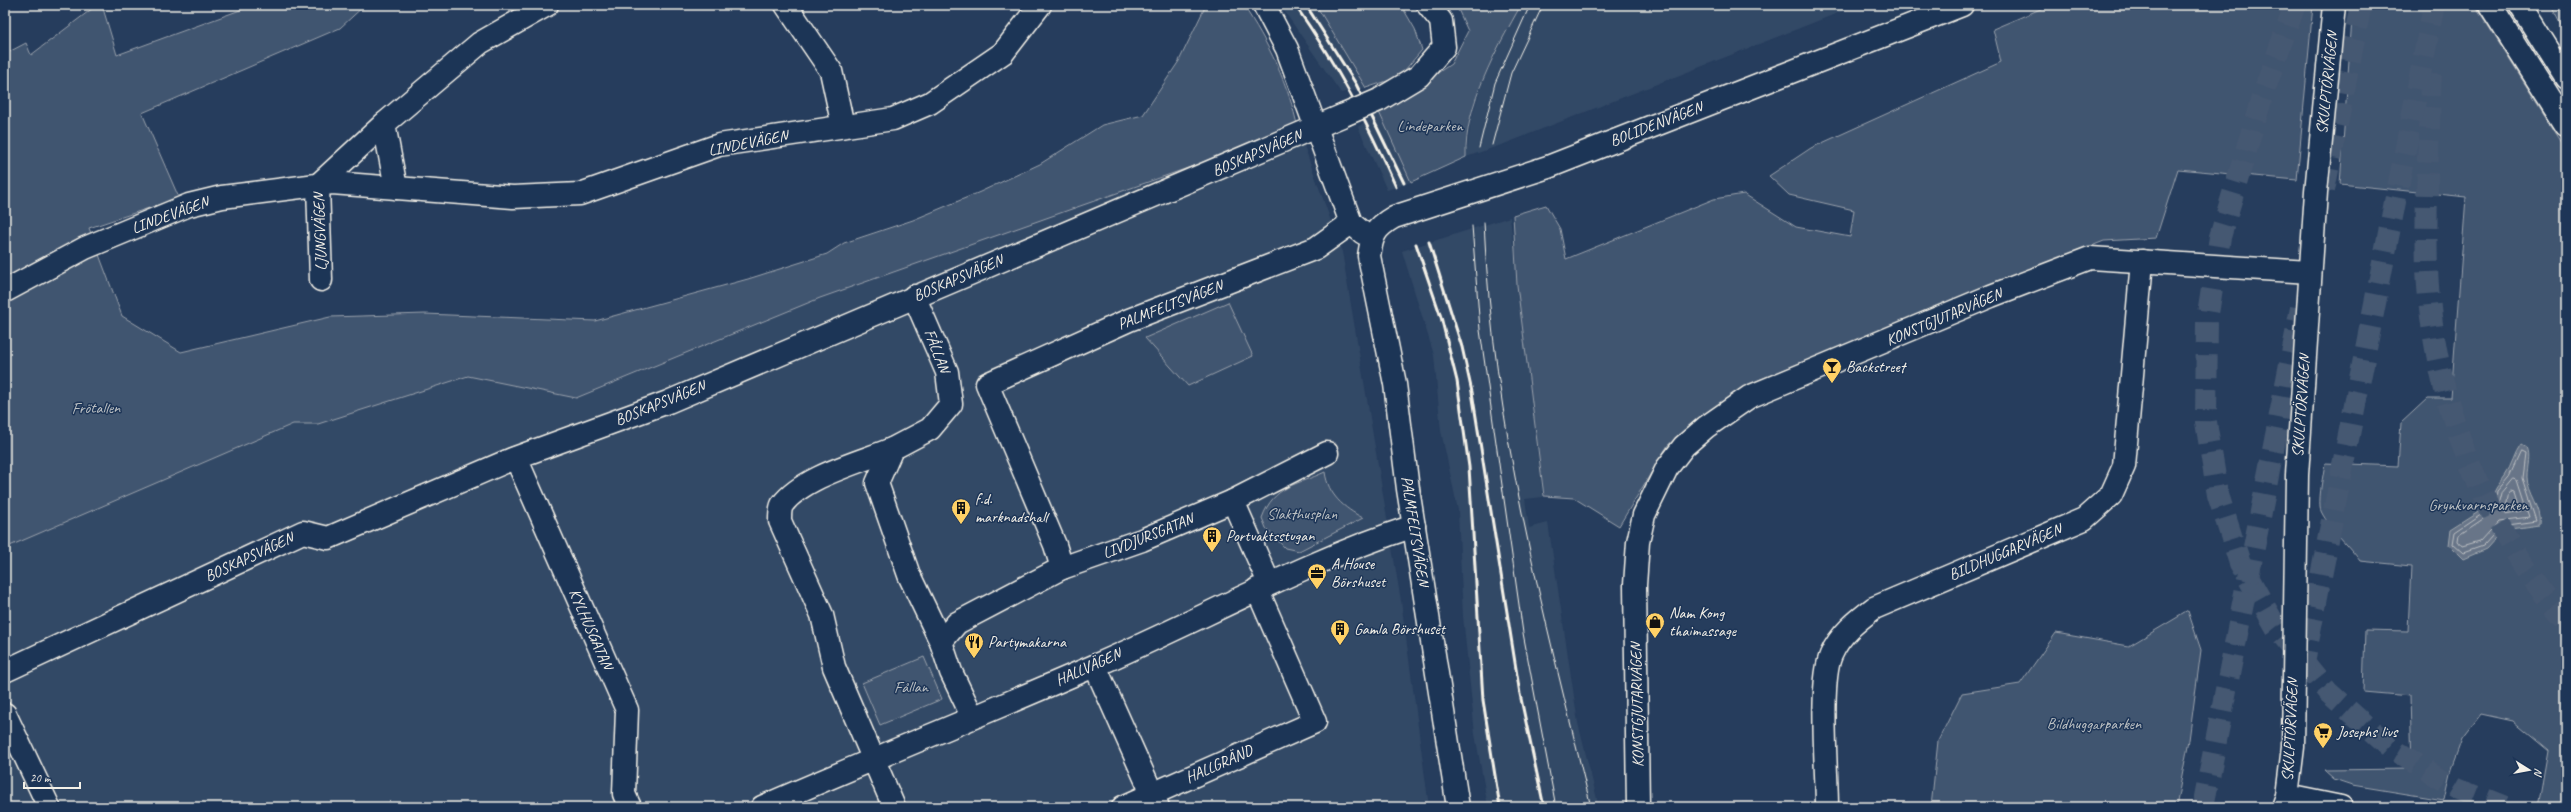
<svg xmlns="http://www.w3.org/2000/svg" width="2571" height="812" viewBox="0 0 2571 812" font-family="Caveat,sans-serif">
  <rect width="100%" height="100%" fill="#263d5d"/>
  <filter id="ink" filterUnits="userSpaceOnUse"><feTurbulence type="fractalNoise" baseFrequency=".025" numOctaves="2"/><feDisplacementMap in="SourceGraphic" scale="8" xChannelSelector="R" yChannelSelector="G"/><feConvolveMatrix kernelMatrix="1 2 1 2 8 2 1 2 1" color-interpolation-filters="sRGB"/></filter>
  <g filter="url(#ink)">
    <g fill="#334966">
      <path d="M1280 5H1316L1366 88 1341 93Z"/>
      <path d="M1521 5H1858L1504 144 1466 157 1471 119 1484 78 1503 37Z"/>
      <path d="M1379 112 1411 182 1387 190 1358 127Z"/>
      <path d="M1298 129 1342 252 1401 601 1429 807H5V546L297 419 468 376 576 398 820 298Z"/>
      <path d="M1510 217 1543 497 1525 499 1529 528 1548 523 1578 723 1599 807H1488L1475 734 1463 616 1458 510 1441 431 1434 355 1402 251Z"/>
    </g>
    <g fill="#40546f" stroke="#9aa2ac">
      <path d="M97 5H102L117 55 254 5H365L340 28 142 113 179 198 89 228 122 316 181 352 330 317 425 314 595 321 748 279 827 254 844 243 913 220 980 192 1040 164 1102 125 1143 115 1179 61 1206 5H1243C1268 42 1289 85 1298 129L820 298 576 398 468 376 318 424H293L5 548V54L26 43 31 55Z"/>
      <path d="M1316 5H1401L1415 29 1422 50 1399 77 1366 88Z"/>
      <path d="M1456 5H1521C1497 48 1464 106 1466 157L1411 182 1379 112 1451 64 1468 31Z"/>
      <path d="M2050 5H2313L2297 180 2178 169 2156 238 2104 241 1746 385 1668 445 1619 526 1574 498 1544 496 1517 285 1513 215 1546 205 1560 229 1566 259 1714 199 1744 194 1796 227 1850 237 1854 210 1789 195 1769 176 1811 148 2001 62 1993 29Z"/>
      <path d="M2353 5H2475L2566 149V807H2538L2548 750 2513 721 2481 714 2462 739 2451 769 2444 800 2352 785 2334 779 2324 770 2412 769 2410 696 2363 692 2365 630 2408 631 2411 566 2360 561C2352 549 2320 518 2320 507 2319 493 2323 477 2325 463L2398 466 2401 423 2428 398H2451L2466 197 2340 184Z"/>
      <path d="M2552 5H2566V32Z"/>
      <path d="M1228 302 1253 356 1188 386 1145 338Z"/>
      <path d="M1325 472C1328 495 1344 508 1363 518L1299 551 1285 548 1266 528 1262 518C1274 485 1297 485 1325 472Z"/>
      <path d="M2188 611 2201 650 2189 740 2176 807H1931L1938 741 1962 693 2020 684 2056 633 2129 646Z"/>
      <path d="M924 657 942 699 880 725 862 683Z"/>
    </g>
    <path fill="#677588" stroke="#9fa7ae" d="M2521 445 2526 448C2530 457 2526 466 2526 476 2526 493 2542 508 2539 525L2503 530 2486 549 2463 559 2449 545 2451 529 2492 503C2493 489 2498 486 2505 476 2512 467 2514 454 2521 445Z"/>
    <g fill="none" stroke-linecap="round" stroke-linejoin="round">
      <g stroke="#bcbfc2" stroke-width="1">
        <path d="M2521 452 2525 454 2522 478 2536 521 2501 526 2483 546 2463 553 2453 544 2455 532 2495 505 2497 491 2509 477Z"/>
        <path d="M2514 479 2517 480 2529 517 2499 521 2480 542 2462 547 2458 542 2459 535 2498 509 2502 493Z"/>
        <path d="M2512 491 2515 492 2521 511 2505 514 2508 496Z"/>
      </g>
      <g stroke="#455872" stroke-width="22" stroke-dasharray="22 11" stroke-linecap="butt">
        <path d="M2295 5 2263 94 2220 237 2207 320 2206 422 2218 495 2240 563 2276 627 2328 692 2394 751 2457 788 2504 807"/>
        <path d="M2431 74C2429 139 2425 204 2427 268 2432 396 2481 524 2566 619"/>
        <path d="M2324 190 2361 5"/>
        <path d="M2302 672 2434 5"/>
        <path d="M2203 807 2301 308"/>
      </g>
      <defs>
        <g id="minor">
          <path d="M786 5 831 71 843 126"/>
          <path d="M1264 5 1287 49 1351 223 1363 233"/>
          <path d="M1379 100 1419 76 1444 47 1441 21 1428 5"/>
          <path d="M396 188 384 124 480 43 547 5"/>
          <path d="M321 280 318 185 384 124"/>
          <path d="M5 291 85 248 189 205 222 197 332 183 513 197 580 194 719 145 893 119 930 103 1003 53 1040 5"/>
          <path d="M914 296 947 372 951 404 930 429 892 449 877 483 909 575 941 642 951 672 972 716"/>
          <path d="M892 449C860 462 802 477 782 505 780 509 780 516 780 521L822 615 834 667 894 807"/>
          <path d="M516 458 627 710 624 794 630 807"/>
          <path d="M1062 568 1055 545 987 384 1129 320 1316 248 1351 223"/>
          <path d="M1269 583 1233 501 1327 453"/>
          <path d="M941 642 957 623 1062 568 1142 540 1233 501"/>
          <path d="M1095 666 1158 807"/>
          <path d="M5 671 303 532 328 538 512 459 668 402 1344 115"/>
          <path d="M5 714 49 807"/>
          <path d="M2287 796 2341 807"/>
          <path d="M762 807C872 759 984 714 1094 666 1201 620 1303 562 1414 526"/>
          <path d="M1123 807 1315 722 1257 589"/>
          <path d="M1638 807 1635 585 1638 542 1644 515 1667 468 1684 446 1706 427 1749 397 1991 296 2090 258 2310 272"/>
          <path d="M1827 807C1827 773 1819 682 1831 655 1840 634 1857 621 1874 608L2084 519 2111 495 2124 466 2142 261"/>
          <path d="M2283 807 2287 796 2293 747 2297 475 2316 192 2334 5"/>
        </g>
        <g id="major">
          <path d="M2490 5 2566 125"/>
          <path d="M2520 5 2566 78"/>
          <path d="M1458 807 1408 489 1395 384 1369 256C1372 235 1375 228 1394 217L1548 167 1962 5"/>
        </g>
      </defs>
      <use href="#minor" stroke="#f4f1e8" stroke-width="25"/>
      <use href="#major" stroke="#f4f1e8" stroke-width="25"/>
      <use href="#minor" stroke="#1d3557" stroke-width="22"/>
      <use href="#major" stroke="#1d3557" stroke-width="22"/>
      <g stroke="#f4f1e8" stroke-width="1">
        <path d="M1492 145 1511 73 1543 5"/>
        <path d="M1479 148 1495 83 1530 5"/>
        <path d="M1484 222C1492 421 1544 615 1591 807"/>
        <path d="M1472 226 1480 330 1523 633 1556 807"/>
      </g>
      <g stroke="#f4f1e8" stroke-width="3">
        <path d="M1295 5C1337 65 1366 120 1396 187"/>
        <path d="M1306 5 1356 84 1404 183"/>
        <path d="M1429 242 1462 347 1472 392 1520 694 1544 807"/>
        <path d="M1416 244 1441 317 1457 381 1469 467 1483 700 1500 807"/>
      </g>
      <defs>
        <path id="minor-bridge" d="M1344 115 1379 100"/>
      </defs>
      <use href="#minor-bridge" stroke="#f4f1e8" stroke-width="25" stroke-linecap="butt"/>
      <use href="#minor-bridge" stroke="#1d3557" stroke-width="22"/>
    </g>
  </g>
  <defs>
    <symbol id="bar-pin" viewBox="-11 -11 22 30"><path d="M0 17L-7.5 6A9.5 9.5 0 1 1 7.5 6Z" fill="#ffd166" stroke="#1d3557"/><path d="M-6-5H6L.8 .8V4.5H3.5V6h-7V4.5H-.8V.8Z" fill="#111"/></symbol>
    <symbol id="building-pin" viewBox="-11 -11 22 30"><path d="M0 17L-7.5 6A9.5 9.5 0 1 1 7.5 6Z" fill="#ffd166" stroke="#1d3557"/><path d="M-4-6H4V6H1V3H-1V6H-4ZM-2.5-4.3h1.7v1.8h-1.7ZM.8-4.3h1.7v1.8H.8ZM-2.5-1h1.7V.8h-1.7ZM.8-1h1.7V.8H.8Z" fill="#111"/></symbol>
    <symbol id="office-pin" viewBox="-11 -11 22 30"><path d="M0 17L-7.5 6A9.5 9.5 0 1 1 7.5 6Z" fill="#ffd166" stroke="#1d3557"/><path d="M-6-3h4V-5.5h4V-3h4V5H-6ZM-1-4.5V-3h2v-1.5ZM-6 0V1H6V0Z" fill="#111"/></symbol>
    <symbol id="shop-pin" viewBox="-11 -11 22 30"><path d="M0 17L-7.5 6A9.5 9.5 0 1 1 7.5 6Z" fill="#ffd166" stroke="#1d3557"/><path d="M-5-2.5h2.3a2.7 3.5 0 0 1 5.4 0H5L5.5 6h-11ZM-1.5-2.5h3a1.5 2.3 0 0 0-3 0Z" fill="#111"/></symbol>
    <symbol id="restaurant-pin" viewBox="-11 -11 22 30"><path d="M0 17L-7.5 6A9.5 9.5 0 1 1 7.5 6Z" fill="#ffd166" stroke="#1d3557"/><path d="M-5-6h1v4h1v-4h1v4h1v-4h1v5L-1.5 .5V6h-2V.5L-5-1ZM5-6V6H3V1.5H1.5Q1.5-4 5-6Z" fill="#111"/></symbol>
    <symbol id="supermarket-pin" viewBox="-11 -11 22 30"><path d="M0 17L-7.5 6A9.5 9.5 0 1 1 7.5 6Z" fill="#ffd166" stroke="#1d3557"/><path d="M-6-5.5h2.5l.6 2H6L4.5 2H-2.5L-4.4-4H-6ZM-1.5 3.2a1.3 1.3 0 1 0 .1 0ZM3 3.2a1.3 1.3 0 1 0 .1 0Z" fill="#111"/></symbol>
  </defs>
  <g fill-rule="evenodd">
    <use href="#bar-pin" x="1821" y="356" width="22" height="30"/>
    <use href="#building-pin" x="950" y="497" width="22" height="30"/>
    <use href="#building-pin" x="1201" y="525" width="22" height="30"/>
    <use href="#office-pin" x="1306" y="562" width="22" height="30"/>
    <use href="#shop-pin" x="1644" y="611" width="22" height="30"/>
    <use href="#building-pin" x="1329" y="618" width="22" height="30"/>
    <use href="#restaurant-pin" x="963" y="631" width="22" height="30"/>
    <use href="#supermarket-pin" x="2312" y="721" width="22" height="30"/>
  </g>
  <g text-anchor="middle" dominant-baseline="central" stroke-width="3" stroke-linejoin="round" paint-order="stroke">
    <g font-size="16" fill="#f4f1e8" stroke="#1d3557">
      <text transform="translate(2327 83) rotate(-84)">SKULPTÖRVÄGEN</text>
      <text transform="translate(1656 124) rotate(-21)">BOLIDENVÄGEN</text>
      <text transform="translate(748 143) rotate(-11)">LINDEVÄGEN</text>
      <text transform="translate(1257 153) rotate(-23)">BOSKAPSVÄGEN</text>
      <text transform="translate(170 215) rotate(-20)">LINDEVÄGEN</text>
      <text transform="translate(320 232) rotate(-92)">LJUNGVÄGEN</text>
      <text transform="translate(958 278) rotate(-23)">BOSKAPSVÄGEN</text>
      <text transform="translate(1170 305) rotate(-21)">PALMFELTSVÄGEN</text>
      <text transform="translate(1944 317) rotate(-23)">KONSTGJUTARVÄGEN</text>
      <text transform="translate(937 351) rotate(69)">FÅLLAN</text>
      <text transform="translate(660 403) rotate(-22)">BOSKAPSVÄGEN</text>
      <text transform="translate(2301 406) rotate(-86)">SKULPTÖRVÄGEN</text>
      <text transform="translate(1415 531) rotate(81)">PALMFELTSVÄGEN</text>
      <text transform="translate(1148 536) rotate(-22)">LIVDJURSGATAN</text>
      <text transform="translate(2005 552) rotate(-23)">BILDHUGGARVÄGEN</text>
      <text transform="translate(249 557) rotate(-25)">BOSKAPSVÄGEN</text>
      <text transform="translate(591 629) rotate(66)">KYLHUSGATAN</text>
      <text transform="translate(1088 667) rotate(-24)">HALLVÄGEN</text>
      <text transform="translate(1637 705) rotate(-91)">KONSTGJUTARVÄGEN</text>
      <text transform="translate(2290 730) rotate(-87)">SKULPTÖRVÄGEN</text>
      <text transform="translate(1219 764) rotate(-24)">HALLGRÄND</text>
    </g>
    <g font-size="16" fill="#bec2c4" stroke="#1d3557">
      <text x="1430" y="126">Lindeparken</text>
      <text x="96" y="408">Frötallen</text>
      <text x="2478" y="505">Grynkvarnsparken</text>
      <text x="1302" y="514">Slakthusplan</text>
      <text x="911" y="687">Fållan</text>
      <text x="2094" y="724">Bildhuggarparken</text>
    </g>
    <g font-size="16" fill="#f4f1e8" stroke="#1d3557" text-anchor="start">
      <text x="1846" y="367">Backstreet</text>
      <text x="975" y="499">f.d.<tspan x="975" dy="18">marknadshall</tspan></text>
      <text x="1226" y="536">Portvaktsstugan</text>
      <text x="1331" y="564">A House<tspan x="1331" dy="18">Börshuset</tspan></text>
      <text x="1669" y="613">Nam Kong<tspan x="1669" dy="18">thaimassage</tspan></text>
      <text x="1354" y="629">Gamla Börshuset</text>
      <text x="988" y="642">Partymakarna</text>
      <text x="2337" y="732">Josephs livs</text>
    </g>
  </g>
  <rect width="2571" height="812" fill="none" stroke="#1d3557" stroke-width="20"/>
  <rect x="10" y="10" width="2551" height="792" fill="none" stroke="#f4f1e8" stroke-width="1.5" filter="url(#ink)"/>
  <g transform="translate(2529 770) rotate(101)" stroke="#1d3557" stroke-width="3" paint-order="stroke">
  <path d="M0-3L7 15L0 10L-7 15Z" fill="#f4f1e8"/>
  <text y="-6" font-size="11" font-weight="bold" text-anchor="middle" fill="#f4f1e8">N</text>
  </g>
  <path d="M24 782v6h56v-6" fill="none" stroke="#f4f1e8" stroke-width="2"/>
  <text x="30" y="782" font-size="12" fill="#f4f1e8" stroke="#1d3557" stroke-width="3" paint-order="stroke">20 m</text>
</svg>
